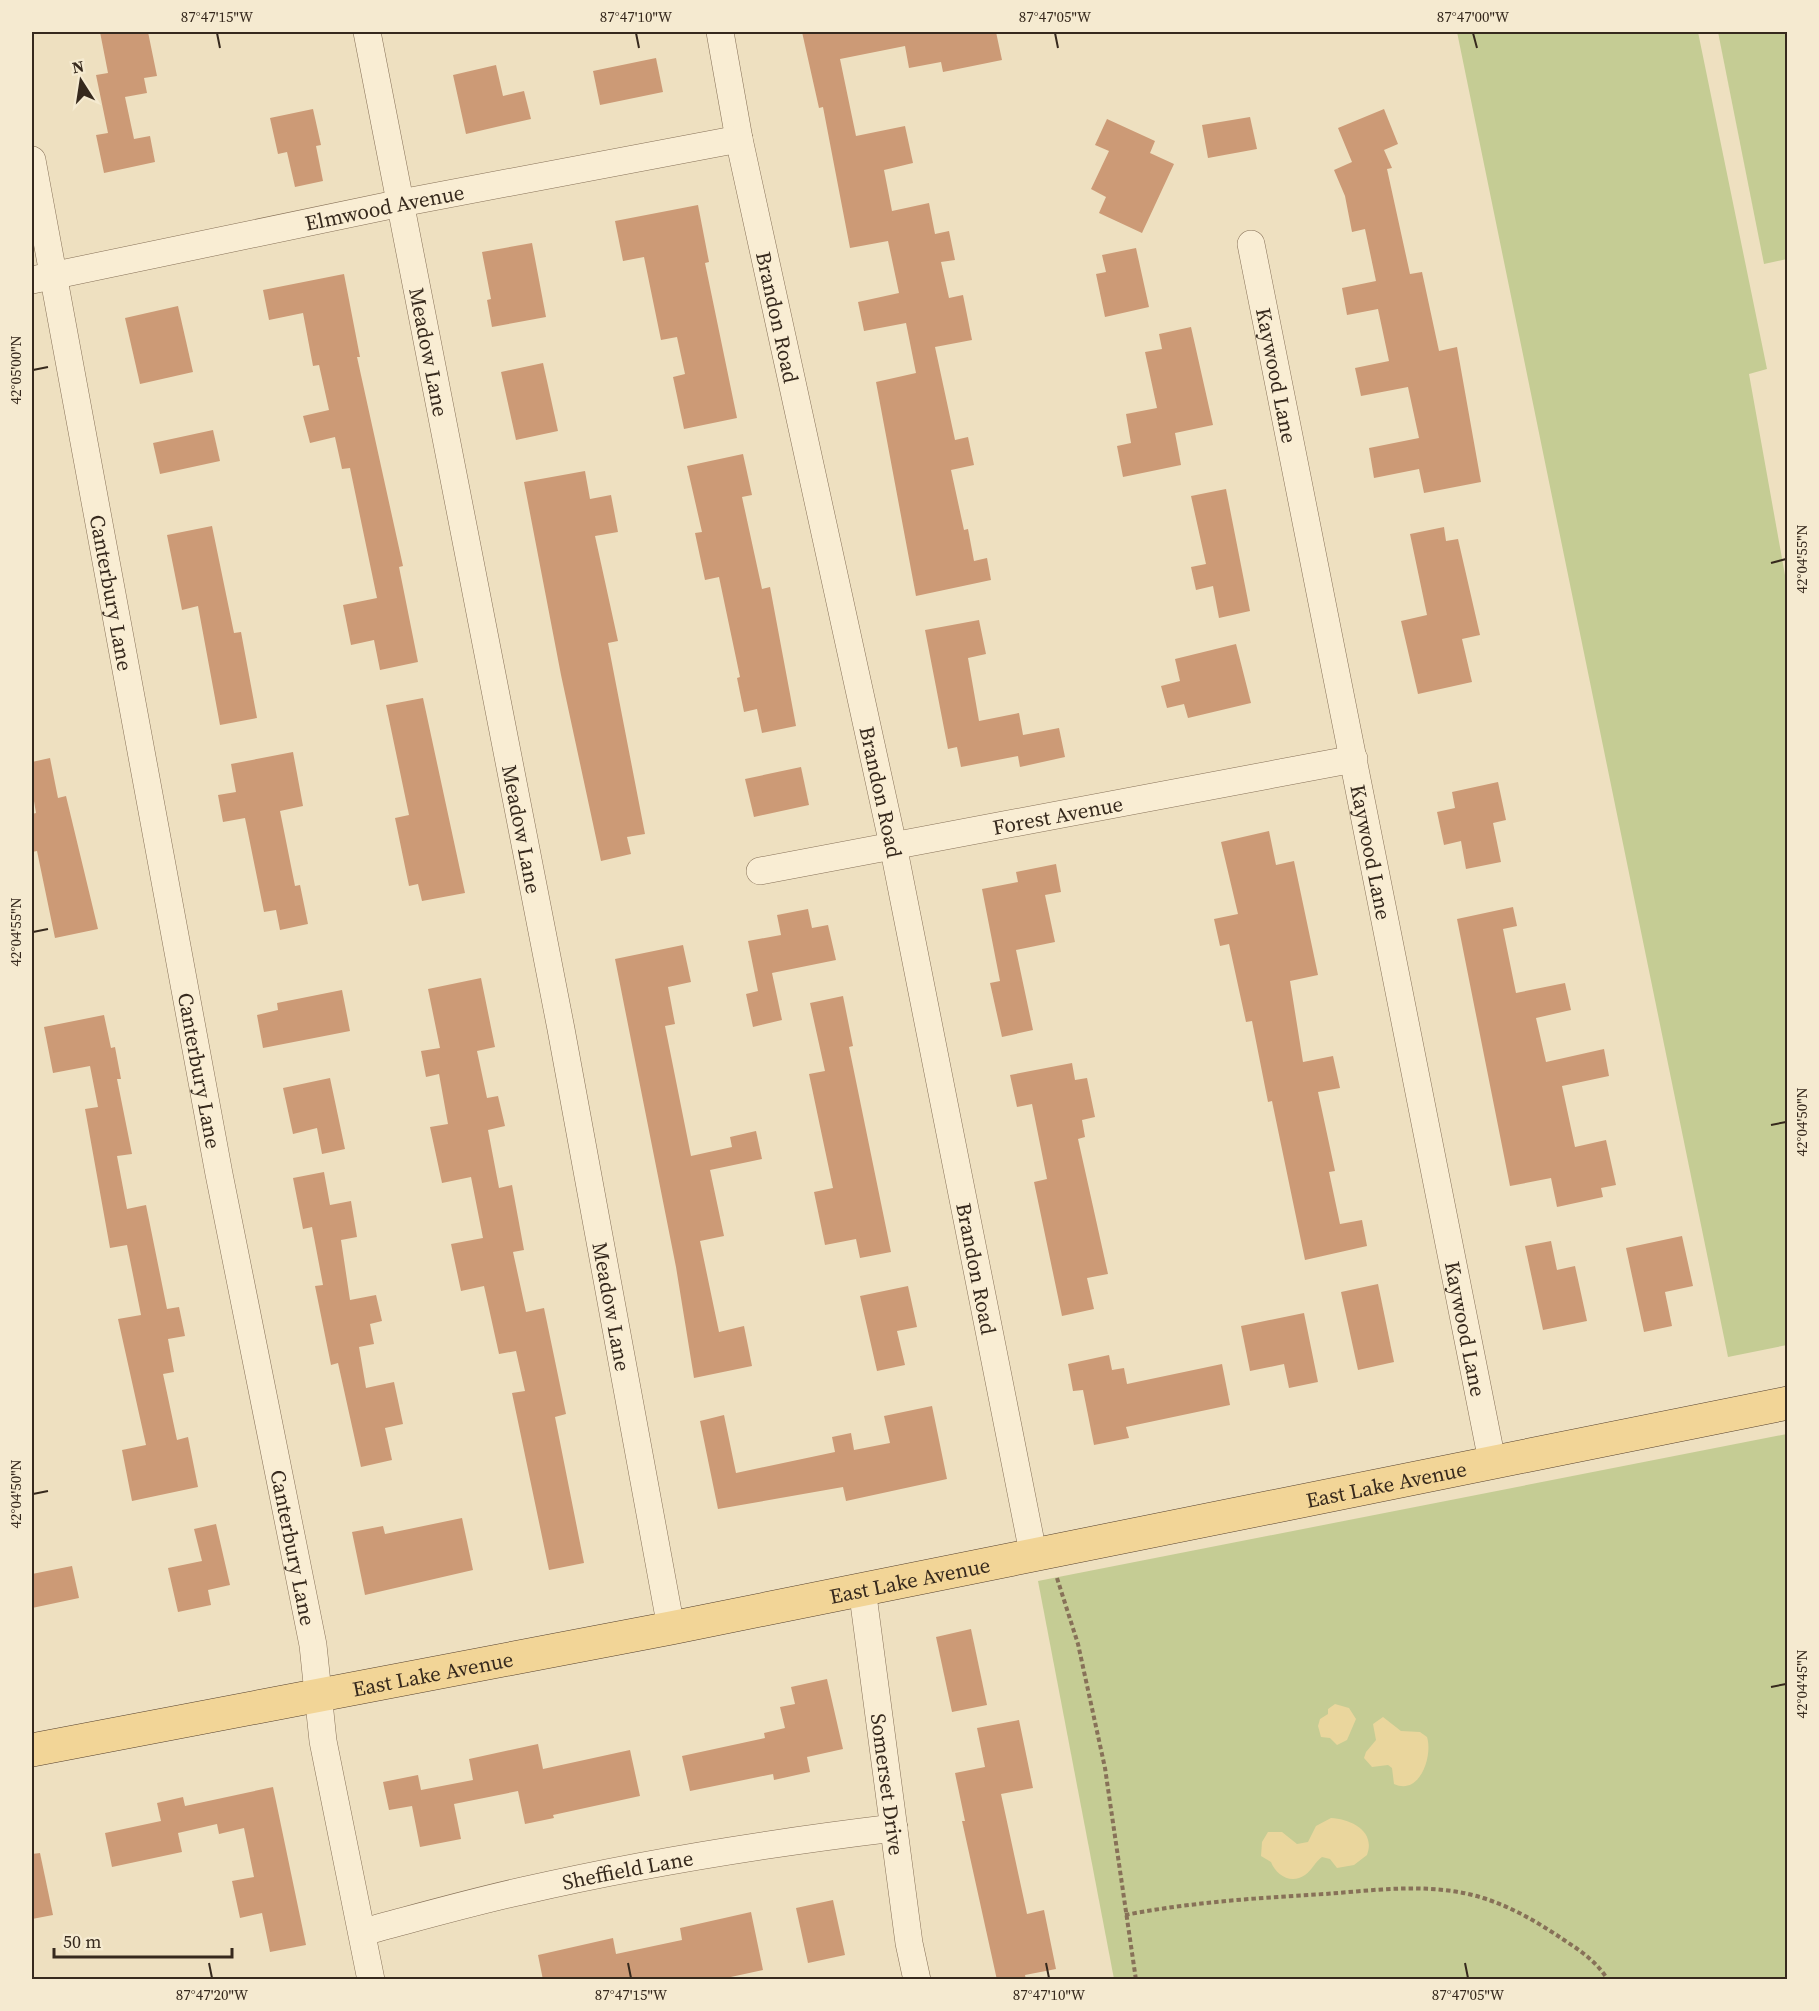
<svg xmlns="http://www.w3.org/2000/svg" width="1819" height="2011" viewBox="0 0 1819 2011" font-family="'Source Serif 4',serif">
  <rect width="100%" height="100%" fill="#eee0c0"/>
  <g fill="#c5cc94">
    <path d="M1457 32H1698L1767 369 1749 374 1788 592 1787 1345 1728 1357Z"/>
    <path d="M1718 32H1787V259L1764 264Z"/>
    <path d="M1787 1434V1979H1114L1038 1581Z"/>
  </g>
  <g fill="#ead69d">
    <path d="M1335 1704 1349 1708 1356 1719 1347 1740 1337 1745 1330 1738 1321 1737 1318 1726 1320 1719 1328 1714V1709Z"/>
    <path d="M1383 1717 1401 1731 1420 1732 1427 1737C1433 1756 1420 1796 1394 1784L1392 1768 1388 1765 1372 1767 1364 1758 1366 1752 1376 1740 1373 1724Z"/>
    <path d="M1331 1818C1351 1819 1376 1831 1367 1855L1354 1865 1337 1868 1330 1859 1322 1857C1315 1862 1312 1870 1305 1875 1291 1885 1276 1875 1271 1862L1261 1856 1262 1842 1268 1832H1282L1297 1844 1308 1842 1316 1826Z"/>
  </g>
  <g fill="#cc9a76">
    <path d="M100 32H148L157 76 144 78 147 93 125 97 134 139 150 136 155 162 104 173 96 135 108 133 96 75 108 73Z"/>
    <path d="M802 32H996L1002 60 943 72 941 62 909 68 905 46 840 59 856 136 905 126 913 163 884 170 892 211 929 203 935 234 949 231 955 260 941 262 949 298 963 295 972 340 935 347 955 440 968 437 974 465 951 470 964 530 968 529 974 561 987 558 991 580 916 596 876 382 916 373 906 323 864 331 858 302 899 293 888 241 850 248 823 107 819 108Z"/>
    <path d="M656 58 663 92 600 105 593 71Z"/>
    <path d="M496 65 503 96 524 91 531 119 466 134 453 75Z"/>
    <path d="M313 109 321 145 316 146 323 181 295 187 287 152 278 154 270 118Z"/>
    <path d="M1384 109 1398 144 1384 150 1392 168 1387 169 1410 274 1422 272 1439 351 1457 347 1481 482 1424 493 1419 469 1374 478 1369 448 1419 438 1408 387 1361 396 1355 368 1389 361 1378 309 1347 315 1342 288 1376 281 1365 229 1352 232 1345 196 1334 170 1352 162 1338 128Z"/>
    <path d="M1250 117 1257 149 1208 158 1202 125Z"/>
    <path d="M1107 119 1155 141 1150 153 1174 164 1142 233 1099 213 1106 197 1091 189 1109 151 1095 145Z"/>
    <path d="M698 205 709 262 705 263 737 418 684 429 673 377 685 374 677 337 661 340 644 257 623 261 615 221Z"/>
    <path d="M532 243 546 317 492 327 487 300 491 299 482 252Z"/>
    <path d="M1136 248 1149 307 1105 317 1096 274 1106 272 1102 255Z"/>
    <path d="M344 274 360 357H357L403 566 399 567 418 662 380 670 374 640 351 645 343 605 377 598 350 468 342 469 335 437 310 443 303 416 329 410 319 365 313 366 303 313 269 320 263 290Z"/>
    <path d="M178 306 193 372 140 384 125 318Z"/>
    <path d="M1191 327 1213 425 1175 433 1181 465 1123 477 1117 446 1131 443 1126 414 1157 408 1145 352 1162 349 1159 334Z"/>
    <path d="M543 363 558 431 516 440 501 372Z"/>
    <path d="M213 430 220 461 160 474 153 443Z"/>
    <path d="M743 454 752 495 742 497 762 589 770 587 796 726 762 733 757 709 744 712 737 678 740 677 719 577 705 580 695 533 702 532 687 466Z"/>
    <path d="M585 471 590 499 611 495 618 532 595 536 618 641 608 643 645 834 627 837 631 854 601 861 561 675 524 482Z"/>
    <path d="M1226 489 1250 611 1219 618 1213 586 1196 590 1191 567 1206 564 1191 496Z"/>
    <path d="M212 526 234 633 241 632 257 718 220 725 198 606 182 610 167 535Z"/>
    <path d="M1444 527 1446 541 1458 539 1480 635 1462 639 1472 682 1418 694 1401 621 1427 615 1410 534Z"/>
    <path d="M979 620 986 654 968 658 979 721 1019 713 1023 735 1059 728 1065 757 1020 767 1018 756 961 767 957 747 948 749 925 630Z"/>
    <path d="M1236 644 1251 703 1188 718 1184 704 1167 708 1161 686 1180 681 1175 659Z"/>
    <path d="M423 698 465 893 422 901 418 884 409 886 395 818 409 815 386 705Z"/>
    <path d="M293 752 303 806 280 811 295 886 300 885 308 924 280 930 276 910 264 912 245 818 223 822 218 795 236 792 231 764Z"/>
    <path d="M50 758 58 798 66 796 98 929 55 938 37 851 32 852V814L36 813 32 789V762Z"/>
    <path d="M801 767 809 805 754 817 745 779Z"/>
    <path d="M1498 782 1506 820 1493 823 1501 862 1466 869 1461 841 1444 845 1437 812 1455 808 1452 792Z"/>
    <path d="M1269 831 1276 865 1294 861 1318 975 1290 981 1303 1062 1333 1056 1340 1088 1318 1092 1335 1171 1329 1172 1340 1224 1362 1220 1367 1246 1305 1260 1272 1101 1268 1102 1252 1021 1246 1022 1229 944 1220 946 1214 919 1238 914 1221 842Z"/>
    <path d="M1056 864 1061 892 1045 895 1055 942 1016 950 1033 1030 1002 1037 990 983 1000 981 982 889 1018 882 1016 872Z"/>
    <path d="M1513 907 1517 926 1503 929 1516 993 1565 983 1571 1010 1536 1018 1546 1062 1604 1049 1609 1076 1562 1086 1575 1147 1606 1140 1616 1185 1601 1188 1603 1197 1557 1207 1551 1178 1510 1186 1457 919Z"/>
    <path d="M808 909 812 928 828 925 836 960 772 973 782 1020 753 1027 746 994 758 991 748 941 781 935 777 915Z"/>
    <path d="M683 945 691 982 668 987 675 1024 665 1026 691 1156 732 1147 730 1137 756 1131 762 1159 710 1170 724 1236 700 1241 719 1332 744 1326 752 1366 694 1378 676 1267 615 959Z"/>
    <path d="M481 978 495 1047 477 1051 487 1098 498 1096 505 1126 488 1130 499 1188 512 1185 524 1250 513 1252 526 1312 544 1308 566 1414 555 1417 584 1563 549 1570 512 1393 525 1391 516 1351 499 1354 484 1286 461 1291 451 1244 483 1238 471 1177 442 1183 430 1127 448 1124 439 1074 426 1077 421 1051 440 1048 428 989Z"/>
    <path d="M342 990 350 1031 263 1048 257 1015 278 1010 277 1003Z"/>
    <path d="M843 996 853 1046 849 1047 891 1252 860 1258 856 1239 825 1245 814 1192 833 1188 809 1074 825 1071 810 1003Z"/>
    <path d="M104 1015 111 1048 115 1047 121 1079H117L132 1154 117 1156 127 1209 146 1205 167 1309 179 1307 185 1336 168 1339 174 1372 163 1374 177 1440 188 1437 198 1487 132 1501 122 1450 146 1445 118 1319 141 1315 127 1245 110 1248 85 1109 98 1107 90 1066 53 1073 44 1027Z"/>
    <path d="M1072 1063 1075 1080 1087 1078 1095 1117 1082 1120 1085 1137 1078 1139 1108 1274 1087 1278 1094 1309 1062 1316 1034 1182 1047 1179 1032 1104 1017 1107 1010 1075Z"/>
    <path d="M330 1078 345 1149 322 1154 317 1128 293 1134 283 1088Z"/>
    <path d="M324 1172 330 1205 351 1201 357 1237 341 1240 350 1300 376 1295 382 1321 370 1324 374 1344 359 1347 366 1388 394 1382 403 1424 385 1428 392 1460 361 1467 338 1363 331 1365 315 1286 323 1285 312 1227 303 1229 293 1178Z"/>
    <path d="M1682 1236 1693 1286 1665 1292 1672 1326 1644 1332 1626 1248Z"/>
    <path d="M1551 1241 1557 1270 1575 1266 1587 1321 1543 1330 1525 1246Z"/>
    <path d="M1378 1284 1394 1362 1358 1370 1341 1292Z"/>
    <path d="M908 1286 917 1327 897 1331 905 1365 877 1371 860 1296Z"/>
    <path d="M1304 1313 1318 1382 1289 1388 1284 1364 1250 1371 1241 1326Z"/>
    <path d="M1109 1355 1112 1370 1124 1368 1127 1384 1222 1364 1230 1405 1126 1427 1129 1438 1094 1445 1083 1390 1073 1391 1068 1364Z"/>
    <path d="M932 1406 947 1479 846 1501 843 1487 718 1509 700 1421 724 1415 736 1473 835 1452 832 1437 851 1433 854 1450 890 1443 884 1416Z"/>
    <path d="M462 1518 473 1570 365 1595 352 1532 383 1526 385 1534Z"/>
    <path d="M216 1524 230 1585 208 1590 211 1605 178 1612 168 1568 202 1561 194 1529Z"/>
    <path d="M72 1566 79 1598 32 1608V1574Z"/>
    <path d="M971 1629 987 1705 952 1712 936 1637Z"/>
    <path d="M827 1679 843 1749 807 1757 810 1772 774 1780 773 1774 690 1791 682 1756 765 1738 764 1733 785 1728 780 1707 795 1704 791 1687Z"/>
    <path d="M1019 1720 1033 1788 1001 1794 1027 1914 1044 1910 1056 1969 1025 1975 1026 1980H997L962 1821H965L955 1773 985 1767 977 1728Z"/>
    <path d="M538 1744 543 1769 630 1750 640 1796 553 1815 554 1818 525 1824 518 1791 454 1804 461 1839 420 1847 412 1806 389 1810 383 1782 418 1775 421 1790 473 1780 469 1759Z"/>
    <path d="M273 1787 306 1945 270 1952 262 1913 240 1918 232 1881 254 1877 244 1828 219 1834 217 1824 178 1833 182 1852 112 1867 105 1833 161 1821 157 1803 183 1797 185 1806Z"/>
    <path d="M40 1853 53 1915 32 1919V1854Z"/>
    <path d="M833 1900 845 1955 808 1963 796 1908Z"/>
    <path d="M751 1912 763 1970 717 1980H543L538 1955 613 1938 616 1954 682 1940 680 1928Z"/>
  </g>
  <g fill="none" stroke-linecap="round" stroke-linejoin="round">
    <defs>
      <g id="street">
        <path id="s1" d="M367 32 561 1029 671 1628"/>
        <path id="s2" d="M720 32 739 139 893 845 1033 1553"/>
        <path id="s3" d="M32 160 219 1174 313 1645 323 1741 371 1980"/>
        <path id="s4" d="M1251 244 1492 1461"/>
        <path id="s5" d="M32 280 401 203 739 139"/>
        <path id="s6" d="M760 871 1354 759"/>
        <path id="s7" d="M862 1588 909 1943 917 1980"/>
        <path id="s8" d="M363 1932C416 1918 468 1903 522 1891 644 1863 769 1843 894 1828"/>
      </g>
      <g id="primary">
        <path id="s9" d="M32 1750 671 1628 1788 1403"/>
      </g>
    </defs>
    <use href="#street" stroke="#877158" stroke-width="28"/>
    <use href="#primary" stroke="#543f2d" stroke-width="34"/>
    <g stroke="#877158" stroke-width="4" stroke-dasharray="4.5 3" stroke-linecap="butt">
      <path d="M1057 1578 1078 1644 1105 1768 1136 1980"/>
      <path d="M1125 1915C1192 1902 1258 1898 1325 1894 1377 1890 1433 1882 1483 1898 1512 1907 1539 1923 1564 1940 1581 1951 1597 1962 1608 1980"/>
    </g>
    <use href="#street" stroke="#f9edd3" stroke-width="27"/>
    <use href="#primary" stroke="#f2d597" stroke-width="33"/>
  </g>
  <path fill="none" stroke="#36291d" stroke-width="2" d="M217 33 220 48M636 33 639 48M1055 33 1058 48M1473 33 1477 48M33 370 48 367M1771 563 1786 559M33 932 48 929M1771 1125 1786 1122M33 1494 48 1491M1771 1687 1786 1684M209 1963 212 1978M628 1963 631 1978M1046 1963 1049 1978M1465 1963 1468 1978"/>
  <g text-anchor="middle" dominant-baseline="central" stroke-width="4.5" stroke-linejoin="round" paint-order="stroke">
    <g font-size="21" fill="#36291d" stroke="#f5ead0">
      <text stroke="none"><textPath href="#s5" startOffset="360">Elmwood Avenue</textPath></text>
      <text stroke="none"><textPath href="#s2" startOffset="291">Brandon Road</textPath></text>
      <text stroke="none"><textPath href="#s1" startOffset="326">Meadow Lane</textPath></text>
      <text stroke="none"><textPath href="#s4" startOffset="134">Kaywood Lane</textPath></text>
      <text stroke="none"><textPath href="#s3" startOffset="440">Canterbury Lane</textPath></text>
      <text stroke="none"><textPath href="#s2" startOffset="777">Brandon Road</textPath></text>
      <text stroke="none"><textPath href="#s6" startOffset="303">Forest Avenue</textPath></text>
      <text stroke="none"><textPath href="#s1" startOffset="812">Meadow Lane</textPath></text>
      <text stroke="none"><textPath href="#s4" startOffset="620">Kaywood Lane</textPath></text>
      <text stroke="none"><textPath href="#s3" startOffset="926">Canterbury Lane</textPath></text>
      <text stroke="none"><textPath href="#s2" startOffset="1263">Brandon Road</textPath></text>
      <text stroke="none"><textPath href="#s1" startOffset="1298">Meadow Lane</textPath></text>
      <text stroke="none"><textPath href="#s4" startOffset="1106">Kaywood Lane</textPath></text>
      <text stroke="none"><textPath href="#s9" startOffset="1380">East Lake Avenue</textPath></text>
      <text stroke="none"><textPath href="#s3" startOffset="1412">Canterbury Lane</textPath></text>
      <text stroke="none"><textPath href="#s9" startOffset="894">East Lake Avenue</textPath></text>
      <text stroke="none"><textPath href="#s9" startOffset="408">East Lake Avenue</textPath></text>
      <text stroke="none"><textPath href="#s7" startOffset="198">Somerset Drive</textPath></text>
      <text stroke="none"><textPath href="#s8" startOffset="272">Sheffield Lane</textPath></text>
    </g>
  </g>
  <rect width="1819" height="2011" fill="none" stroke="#f5ead0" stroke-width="66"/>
  <g transform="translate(81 81) rotate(348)" stroke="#f5ead0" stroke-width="4.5" paint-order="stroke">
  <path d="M0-4.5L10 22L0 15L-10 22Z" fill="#36291d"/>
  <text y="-9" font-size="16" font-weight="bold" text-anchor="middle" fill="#36291d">N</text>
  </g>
  <path d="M54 1948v9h178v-9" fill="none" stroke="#36291d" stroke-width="3"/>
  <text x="63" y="1948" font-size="18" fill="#36291d" stroke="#f5ead0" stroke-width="4.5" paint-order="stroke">50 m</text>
  <rect x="33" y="33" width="1753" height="1945" fill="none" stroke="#36291d" stroke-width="2"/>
  <g font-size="15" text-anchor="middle" fill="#36291d">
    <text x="217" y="22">87°47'15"W</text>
    <text x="636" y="22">87°47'10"W</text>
    <text x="1055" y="22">87°47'05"W</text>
    <text x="1473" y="22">87°47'00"W</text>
    <text transform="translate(16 370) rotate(-90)" y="5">42°05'00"N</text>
    <text transform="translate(1802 559) rotate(-90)" y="5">42°04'55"N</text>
    <text transform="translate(16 932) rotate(-90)" y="5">42°04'55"N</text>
    <text transform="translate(1802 1122) rotate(-90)" y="5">42°04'50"N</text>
    <text transform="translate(16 1494) rotate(-90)" y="5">42°04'50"N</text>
    <text transform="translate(1802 1684) rotate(-90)" y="5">42°04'45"N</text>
    <text x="212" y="2000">87°47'20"W</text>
    <text x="631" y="2000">87°47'15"W</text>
    <text x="1049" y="2000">87°47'10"W</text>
    <text x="1468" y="2000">87°47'05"W</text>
  </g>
</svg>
